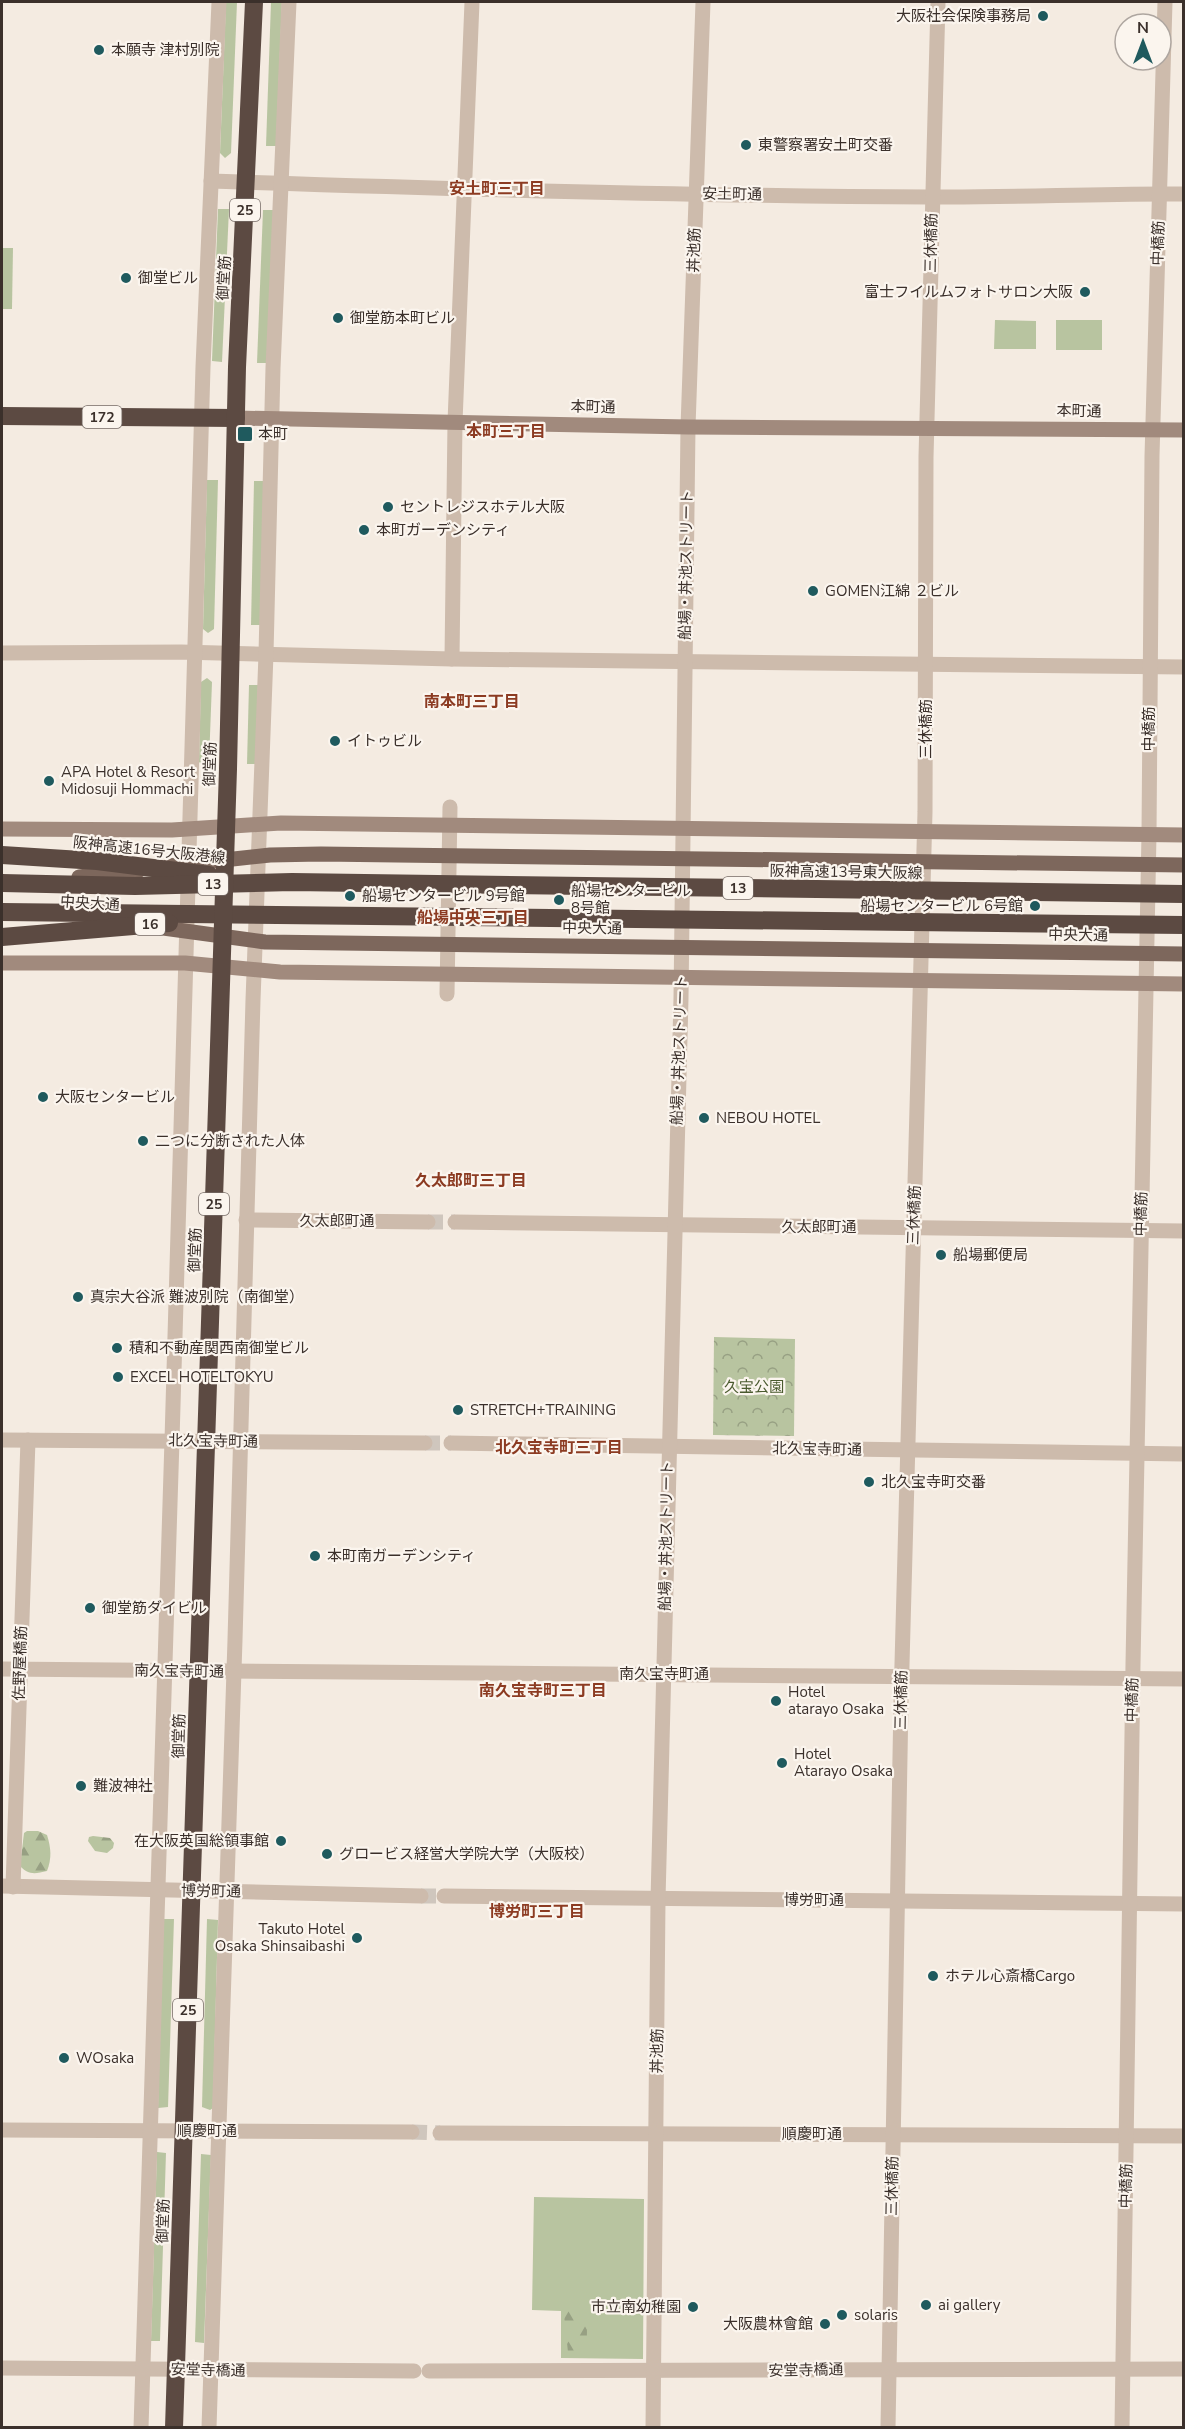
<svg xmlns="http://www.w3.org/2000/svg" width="1185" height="2429" viewBox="0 0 1185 2429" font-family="'Nunito Sans','Noto Sans JP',sans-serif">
  <defs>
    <pattern id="forest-firs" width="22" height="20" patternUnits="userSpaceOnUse" patternTransform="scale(1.5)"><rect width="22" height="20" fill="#b8c4a0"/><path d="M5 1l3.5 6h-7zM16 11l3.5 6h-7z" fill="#97a083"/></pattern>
    <pattern id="park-crowns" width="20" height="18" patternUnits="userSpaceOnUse" patternTransform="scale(1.5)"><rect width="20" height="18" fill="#b8c4a0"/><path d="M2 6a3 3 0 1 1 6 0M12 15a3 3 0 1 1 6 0" fill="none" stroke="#97a083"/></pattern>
  </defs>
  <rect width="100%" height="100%" fill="#f4ebe1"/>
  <g fill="#b8c4a0">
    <path d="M226 2H237L231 153 225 158 220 153Z"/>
    <path d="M271 2H282L276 146H266Z"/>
    <path d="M218 209H229L222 362 212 361Z"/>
    <path d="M263 210H274L267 363H257Z"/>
    <path d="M2 248H13L12 309H2Z"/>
    <path d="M995 320 1036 321V349H994Z"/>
    <rect x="1056" y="320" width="46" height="30"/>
    <path d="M207 480H218L214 629 208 633 203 629Z"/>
    <path d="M254 481H265L260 625H251Z"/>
    <path d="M207 678 212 682 209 762 204 766 199 762 201 682Z"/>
    <path d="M249 685H258L256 764H247Z"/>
    <path d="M163 1919H174L168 2107 158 2108Z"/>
    <path d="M207 1919 218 1920 213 2108 210 2110 202 2107Z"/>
    <path d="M157 2152 166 2153 160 2341H151Z"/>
    <path d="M201 2154 211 2155 204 2343 195 2342Z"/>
    <path d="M534 2197 644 2199 643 2359 561 2358V2311L532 2310Z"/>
  </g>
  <g fill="url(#forest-firs)">
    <path d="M27 1831H38L47 1835C51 1848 52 1858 47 1871 35 1874 28 1875 20 1866L24 1833Z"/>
    <path d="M93 1836 110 1838 114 1843 113 1848 107 1853 95 1851 88 1841 89 1837Z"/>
    <path d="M567 2309H580C590 2322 587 2338 585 2353 578 2358 574 2357 568 2352L564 2315Z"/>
  </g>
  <path fill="url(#park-crowns)" d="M714 1337 795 1339 794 1436 713 1435Z"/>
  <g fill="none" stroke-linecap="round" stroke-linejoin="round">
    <g stroke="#cfc6bd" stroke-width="15" stroke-dasharray="15 8" stroke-linecap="butt">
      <path d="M428 1222H455"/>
      <path d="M425 1443H451"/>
      <path d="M421 1896H444"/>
      <path d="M412 2132 440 2133"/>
    </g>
    <g stroke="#cdbbac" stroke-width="15">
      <path d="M211 181C451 189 690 196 929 197 1014 198 1099 193 1184 194"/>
      <path d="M2 653 181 652 452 659 1184 667"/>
      <path d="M452 659 455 422 472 2"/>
      <path d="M447 994 450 807"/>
      <path d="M246 1220 428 1222"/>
      <path d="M455 1222 1184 1231"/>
      <path d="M2 1440 425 1443"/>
      <path d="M451 1443 1184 1454"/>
      <path d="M2 1669 1184 1679"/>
      <path d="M2 1886 421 1896"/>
      <path d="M13 1887 28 1440"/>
      <path d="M444 1896 1184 1904"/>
      <path d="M2 2130 412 2132"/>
      <path d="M440 2133 1184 2136"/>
      <path d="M2 2368 414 2371"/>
      <path d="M429 2371 1184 2369"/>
      <path d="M141 2428 172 1440 203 367 219 2"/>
      <path d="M209 2428 235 1640 253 1000 266 654 273 368 289 2"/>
      <path d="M653 2428 658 1900 681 998 688 427 703 2"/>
      <path d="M888 2428 901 1701 925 812 926 457 938 2"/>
      <path d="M1122 2428 1133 1664 1149 834 1152 456 1165 2"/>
    </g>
    <g stroke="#a18a7d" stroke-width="15">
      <path d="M236 418 688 427 1184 430"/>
      <path d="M2 829 172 830 281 823 1184 835"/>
      <path d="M2 963H185L280 972 1184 984"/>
    </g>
    <g stroke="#7d675c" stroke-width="15">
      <path d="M169 866 270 855 321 854 1184 865"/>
      <path d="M79 877 139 870"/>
      <path d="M156 927 265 942 1184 954"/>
    </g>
    <g stroke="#5c4a42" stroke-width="18">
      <path d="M2 416 236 418"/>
      <path d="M2 855 97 861 209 875"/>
      <path d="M2 883 135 886 292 882 1184 894"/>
      <path d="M2 912 1184 925"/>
      <path d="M2 937 169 923"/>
      <path d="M174 2428 228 769 237 367 254 2"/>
    </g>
  </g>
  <g fill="#1f5a5e" stroke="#fbf5ee" stroke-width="2">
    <circle cx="1043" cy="16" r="6"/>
    <circle cx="99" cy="50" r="6"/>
    <circle cx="746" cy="145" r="6"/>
    <circle cx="126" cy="278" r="6"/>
    <circle cx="1085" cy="292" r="6"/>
    <circle cx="338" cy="318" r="6"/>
    <rect x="237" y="426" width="16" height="16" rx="3"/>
    <circle cx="388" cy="507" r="6"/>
    <circle cx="364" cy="530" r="6"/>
    <circle cx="813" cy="591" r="6"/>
    <circle cx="335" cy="741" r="6"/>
    <circle cx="49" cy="781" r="6"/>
    <circle cx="350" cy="896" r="6"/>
    <circle cx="559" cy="900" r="6"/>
    <circle cx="1035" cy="906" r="6"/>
    <circle cx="43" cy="1097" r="6"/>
    <circle cx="704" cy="1118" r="6"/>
    <circle cx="143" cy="1141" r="6"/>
    <circle cx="941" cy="1255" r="6"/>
    <circle cx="78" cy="1297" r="6"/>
    <circle cx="117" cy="1348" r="6"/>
    <circle cx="118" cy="1377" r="6"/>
    <circle cx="458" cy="1410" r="6"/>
    <circle cx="869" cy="1482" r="6"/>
    <circle cx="315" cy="1556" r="6"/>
    <circle cx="90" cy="1608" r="6"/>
    <circle cx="776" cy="1701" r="6"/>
    <circle cx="782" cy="1763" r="6"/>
    <circle cx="81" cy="1786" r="6"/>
    <circle cx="281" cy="1841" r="6"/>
    <circle cx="327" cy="1854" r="6"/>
    <circle cx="357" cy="1938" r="6"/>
    <circle cx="933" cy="1976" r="6"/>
    <circle cx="64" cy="2058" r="6"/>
    <circle cx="926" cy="2305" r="6"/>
    <circle cx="693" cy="2307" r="6"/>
    <circle cx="842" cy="2315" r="6"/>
    <circle cx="825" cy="2324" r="6"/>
  </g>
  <g text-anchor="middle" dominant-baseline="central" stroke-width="4.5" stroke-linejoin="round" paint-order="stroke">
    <g fill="#fbf5ee" stroke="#756b66" stroke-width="1.5">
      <rect x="230" y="199" width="30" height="22" rx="4.5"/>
      <rect x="82.5" y="406" width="39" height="22" rx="4.5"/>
      <rect x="198" y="873" width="30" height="22" rx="4.5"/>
      <rect x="723" y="877" width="30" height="22" rx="4.5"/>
      <rect x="135" y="913" width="30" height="22" rx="4.5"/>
      <rect x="199" y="1193" width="30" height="22" rx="4.5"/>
      <rect x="173" y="1999" width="30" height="22" rx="4.5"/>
    </g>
    <g font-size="14" font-weight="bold" fill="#3b302b">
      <text x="245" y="210">25</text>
      <text x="102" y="417">172</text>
      <text x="213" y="884">13</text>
      <text x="738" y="888">13</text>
      <text x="150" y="924">16</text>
      <text x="214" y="1204">25</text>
      <text x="188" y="2010">25</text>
    </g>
    <g font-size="15" fill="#3b302b" stroke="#fbf5ee" text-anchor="start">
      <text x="1031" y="16" text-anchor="end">大阪社会保険事務局</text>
      <text x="111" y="50">本願寺 津村別院</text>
      <text x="758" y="145">東警察署安土町交番</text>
      <text x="138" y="278">御堂ビル</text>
      <text x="1073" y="292" text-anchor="end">富士フイルムフォトサロン大阪</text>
      <text x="350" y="318">御堂筋本町ビル</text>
      <text x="258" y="434">本町</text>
      <text x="400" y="507">セントレジスホテル大阪</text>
      <text x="376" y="530">本町ガーデンシティ</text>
      <text x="825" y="591">GOMEN江綿 ２ビル</text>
      <text x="347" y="741">イトゥビル</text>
      <text x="61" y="772">APA Hotel &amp; Resort<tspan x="61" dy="17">Midosuji Hommachi</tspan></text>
      <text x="571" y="891">船場センタービル<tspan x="571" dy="17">8号館</tspan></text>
      <text x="362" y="896">船場センタービル 9号館</text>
      <text x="1023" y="906" text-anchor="end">船場センタービル 6号館</text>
      <text x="55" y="1097">大阪センタービル</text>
      <text x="716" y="1118">NEBOU HOTEL</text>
      <text x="155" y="1141">二つに分断された人体</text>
      <text x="953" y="1255">船場郵便局</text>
      <text x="90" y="1297">真宗大谷派 難波別院（南御堂）</text>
      <text x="129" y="1348">積和不動産関西南御堂ビル</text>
      <text x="130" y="1377">EXCEL HOTELTOKYU</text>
      <text x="470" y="1410">STRETCH+TRAINING</text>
      <text x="881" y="1482">北久宝寺町交番</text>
      <text x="327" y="1556">本町南ガーデンシティ</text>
      <text x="102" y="1608">御堂筋ダイビル</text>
      <text x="788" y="1692">Hotel<tspan x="788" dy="17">atarayo Osaka</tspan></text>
      <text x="794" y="1754">Hotel<tspan x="794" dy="17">Atarayo Osaka</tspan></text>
      <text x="93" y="1786">難波神社</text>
      <text x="269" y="1841" text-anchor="end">在大阪英国総領事館</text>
      <text x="339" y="1854">グロービス経営大学院大学（大阪校）</text>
      <text x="345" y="1929" text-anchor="end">Takuto Hotel<tspan x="345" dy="17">Osaka Shinsaibashi</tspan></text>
      <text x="945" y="1976">ホテル心斎橋Cargo</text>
      <text x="76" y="2058">WOsaka</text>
      <text x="938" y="2305">ai gallery</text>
      <text x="681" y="2307" text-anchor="end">市立南幼稚園</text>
      <text x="854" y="2315">solaris</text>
      <text x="813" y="2324" text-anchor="end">大阪農林會館</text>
    </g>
    <g font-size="15" fill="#3b302b" stroke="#fbf5ee">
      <text transform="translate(732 194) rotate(1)">安土町通</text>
      <text transform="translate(931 243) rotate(-89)">三休橋筋</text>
      <text transform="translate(1158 243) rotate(-88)">中橋筋</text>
      <text transform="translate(694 250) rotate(-88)">丼池筋</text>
      <text transform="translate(224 278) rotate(-87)">御堂筋</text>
      <text transform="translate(593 407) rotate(1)">本町通</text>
      <text transform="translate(1079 411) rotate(1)">本町通</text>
      <text transform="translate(686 565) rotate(-89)">船場・丼池ストリート</text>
      <text transform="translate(926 729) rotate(-90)">三休橋筋</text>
      <text transform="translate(1149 729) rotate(-90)">中橋筋</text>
      <text transform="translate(210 764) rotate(-88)">御堂筋</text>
      <text transform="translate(149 850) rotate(6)">阪神高速16号大阪港線</text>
      <text transform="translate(846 872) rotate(1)">阪神高速13号東大阪線</text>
      <text transform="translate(90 903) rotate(4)">中央大通</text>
      <text transform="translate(592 928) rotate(1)">中央大通</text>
      <text transform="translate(1078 935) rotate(1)">中央大通</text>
      <text transform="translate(679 1050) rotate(-88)">船場・丼池ストリート</text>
      <text transform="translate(1141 1214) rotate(-89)">中橋筋</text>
      <text transform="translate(914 1215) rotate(-88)">三休橋筋</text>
      <text x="337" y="1221">久太郎町通</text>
      <text x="819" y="1227">久太郎町通</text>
      <text transform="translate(195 1250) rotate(-88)">御堂筋</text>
      <text transform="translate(213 1441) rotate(1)">北久宝寺町通</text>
      <text transform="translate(817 1449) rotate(1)">北久宝寺町通</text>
      <text transform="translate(666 1536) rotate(-89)">船場・丼池ストリート</text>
      <text transform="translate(20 1663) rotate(-88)">佐野屋橋筋</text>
      <text transform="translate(179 1671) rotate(1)">南久宝寺町通</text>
      <text x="664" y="1674">南久宝寺町通</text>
      <text transform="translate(901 1700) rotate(-89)">三休橋筋</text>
      <text transform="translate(1132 1700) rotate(-89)">中橋筋</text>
      <text transform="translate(179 1736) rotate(-89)">御堂筋</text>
      <text transform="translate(211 1891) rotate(1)">博労町通</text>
      <text x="814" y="1900">博労町通</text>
      <text transform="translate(657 2051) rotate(-89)">丼池筋</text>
      <text x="207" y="2131">順慶町通</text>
      <text x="812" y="2134">順慶町通</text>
      <text transform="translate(892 2186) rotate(-89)">三休橋筋</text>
      <text transform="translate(1126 2186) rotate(-89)">中橋筋</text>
      <text transform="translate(163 2221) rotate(-88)">御堂筋</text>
      <text transform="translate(208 2370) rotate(1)">安堂寺橋通</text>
      <text transform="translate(806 2370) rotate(-1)">安堂寺橋通</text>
    </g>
    <g font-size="15" fill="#4a5a2e" stroke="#fbf5ee">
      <text x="754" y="1387">久宝公園</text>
    </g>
    <g font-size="16" font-weight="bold" fill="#8c3b22" stroke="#fbf5ee">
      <text x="497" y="189">安土町三丁目</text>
      <text x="506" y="432">本町三丁目</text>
      <text x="472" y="702">南本町三丁目</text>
      <text x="473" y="918">船場中央三丁目</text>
      <text x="471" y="1181">久太郎町三丁目</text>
      <text x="559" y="1448">北久宝寺町三丁目</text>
      <text x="543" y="1691">南久宝寺町三丁目</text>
      <text x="537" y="1912">博労町三丁目</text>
    </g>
  </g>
  <rect width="1185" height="2429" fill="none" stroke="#3b302b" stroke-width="6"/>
  <g transform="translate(1143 42)"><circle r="28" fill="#fbf5ee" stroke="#aea6a0" stroke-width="1.5"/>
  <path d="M0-4.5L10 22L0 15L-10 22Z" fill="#1f5a5e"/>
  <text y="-9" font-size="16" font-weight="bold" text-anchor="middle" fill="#3b302b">N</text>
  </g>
</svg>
